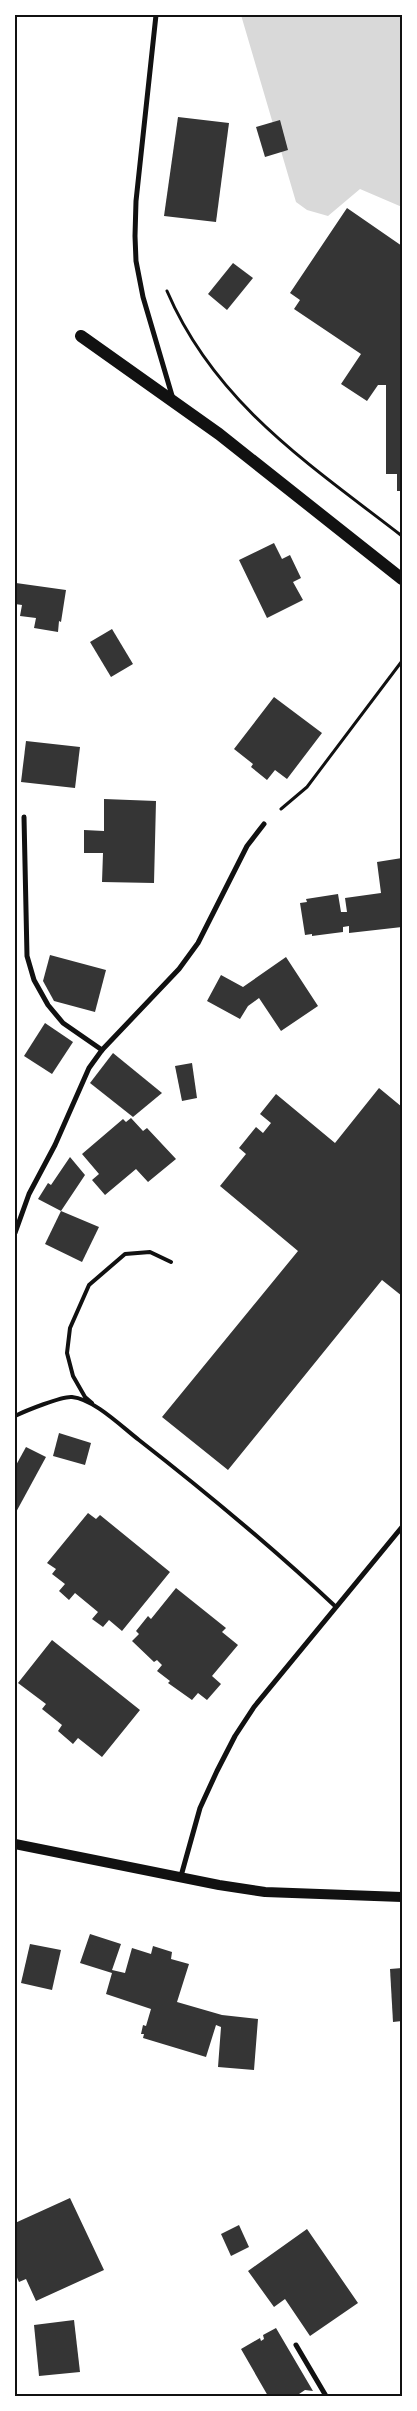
<svg xmlns="http://www.w3.org/2000/svg" width="417" height="2411" viewBox="0 0 417 2411" font-family="'Varela Round',sans-serif">
  <rect width="100%" height="100%" fill="#fff"/>
  <path fill="#d9d9d9" d="M241 15H402V207L360 189 328 216 307 210 296 202Z"/>
  <g fill="#353535">
    <path d="M178 117 229 123 216 222 164 216Z"/>
    <path d="M280 120 288 150 265 157 256 127Z"/>
    <path d="M347 208 402 246V491H397V474H386V385H378L367 401 341 384 361 354 294 309 300 300 290 293Z"/>
    <path d="M233 263 253 278 227 310 208 294Z"/>
    <path d="M274 543 282 559 290 555 301 578 293 582 303 600 267 618 239 560Z"/>
    <path d="M16 583 66 590 61 622 59 621 58 632 34 628 36 618 20 616 22 605 15 604Z"/>
    <path d="M112 629 133 664 111 677 90 642Z"/>
    <rect x="15" y="665" width="2" height="55"/>
    <path d="M274 697 322 733 287 779 275 770 267 780 251 767 253 764 234 749Z"/>
    <path d="M26 741 80 747 75 788 21 782Z"/>
    <path d="M104 799 156 801 154 883 102 882 103 853H84V830L104 831Z"/>
    <path d="M402 858V927L349 933V926L343 927V932L312 936V934L305 935 300 903 307 902 306 899 338 894 341 912H347L345 898 381 893 377 862Z"/>
    <path d="M50 955 106 970 95 1012 54 1001 43 981Z"/>
    <path d="M286 957 318 1006 281 1031 259 998 248 1006 240 1019 207 1001 221 975 243 987Z"/>
    <path d="M45 1023 73 1042 52 1074 24 1056Z"/>
    <path d="M113 1053 162 1093 133 1117 90 1083Z"/>
    <path d="M192 1063 197 1098 182 1101 175 1066Z"/>
    <path d="M379 1088 402 1107V1296L382 1280 228 1470 162 1417 298 1251 220 1186 246 1154 239 1148 256 1127 263 1133 271 1123 260 1114 276 1094 335 1143Z"/>
    <path d="M131 1118 143 1131 147 1128 176 1159 148 1182 136 1169 105 1195 92 1180 99 1174 82 1154 123 1119 126 1122Z"/>
    <path d="M70 1157 85 1175 61 1211 38 1199 48 1183 51 1185Z"/>
    <path d="M61 1211 99 1227 82 1262 45 1244Z"/>
    <path d="M59 1433 91 1443 85 1465 53 1456Z"/>
    <path d="M26 1447 46 1457 15 1514V1467Z"/>
    <path d="M88 1513 96 1519 100 1515 170 1572 122 1631 109 1620 103 1627 92 1619 98 1612 75 1593 69 1600 59 1591 65 1584 52 1574 56 1569 47 1563Z"/>
    <path d="M176 1588 226 1628 222 1632 238 1645 212 1676 221 1684 207 1700 198 1693 192 1700 168 1683 170 1681 157 1671 162 1665 157 1660 154 1662 132 1641 139 1634 136 1631 148 1616 151 1619Z"/>
    <path d="M52 1640 140 1710 102 1757 78 1738 73 1744 58 1731 62 1725 42 1709 46 1704 18 1683Z"/>
    <path d="M90 1934 121 1944 112 1970 125 1973 132 1948 151 1954 153 1946 172 1952 171 1959 189 1964 177 2002 222 2015 258 2019 254 2070 218 2067 221 2027 216 2025 206 2057 143 2038 144 2034H141L143 2025 146 2026 151 2009 106 1994 112 1973 80 1963Z"/>
    <path d="M30 1944 61 1950 52 1990 21 1983Z"/>
    <path d="M402 1968V2021L393 2022 390 1969Z"/>
    <path d="M70 2198 104 2270 36 2301 26 2279 19 2282 15 2273V2223Z"/>
    <path d="M239 2225 249 2247 231 2256 221 2234Z"/>
    <path d="M307 2229 358 2303 310 2336 285 2299 274 2307 248 2271Z"/>
    <path d="M74 2320 80 2372 39 2376 34 2325Z"/>
    <path d="M276 2328 313 2391 305 2390 296 2396H268L241 2349 260 2338 261 2341 264 2339 263 2335Z"/>
  </g>
  <g fill="none" stroke-linecap="round" stroke-linejoin="round">
    <g stroke="#111" stroke-width="3">
      <path d="M167 291C215 403 309 464 402 536"/>
      <path d="M281 809 307 787 402 661"/>
    </g>
    <g stroke="#111" stroke-width="4">
      <path d="M92 1403 85 1397 73 1376 67 1353 70 1328 89 1285 125 1254 150 1252 171 1262"/>
      <path d="M15 1416C25 1411 62 1396 72 1397 94 1399 122 1427 139 1440 207 1493 273 1548 336 1607"/>
    </g>
    <g stroke="#111" stroke-width="5">
      <path d="M156 15 136 201 135 236 136 261 143 297 173 399"/>
      <path d="M24 817 27 956 34 980 48 1005 63 1023 102 1050"/>
      <path d="M15 1233 29 1194 55 1145 89 1068 102 1050 179 969 198 943 247 846 264 824"/>
      <path d="M181 1876 200 1808 217 1771 235 1736 254 1707 402 1527"/>
      <path d="M296 2345 326 2396"/>
    </g>
    <path stroke="#111" stroke-width="10" d="M15 1844 219 1885 265 1892 402 1897"/>
    <path stroke="#111" stroke-width="12" d="M81 336 219 434 402 579"/>
  </g>
  <rect width="417" height="2411" fill="none" stroke="#ffffff" stroke-width="32"/>
  <rect x="16" y="16" width="385" height="2379" fill="none" stroke="#111" stroke-width="2"/>
</svg>
